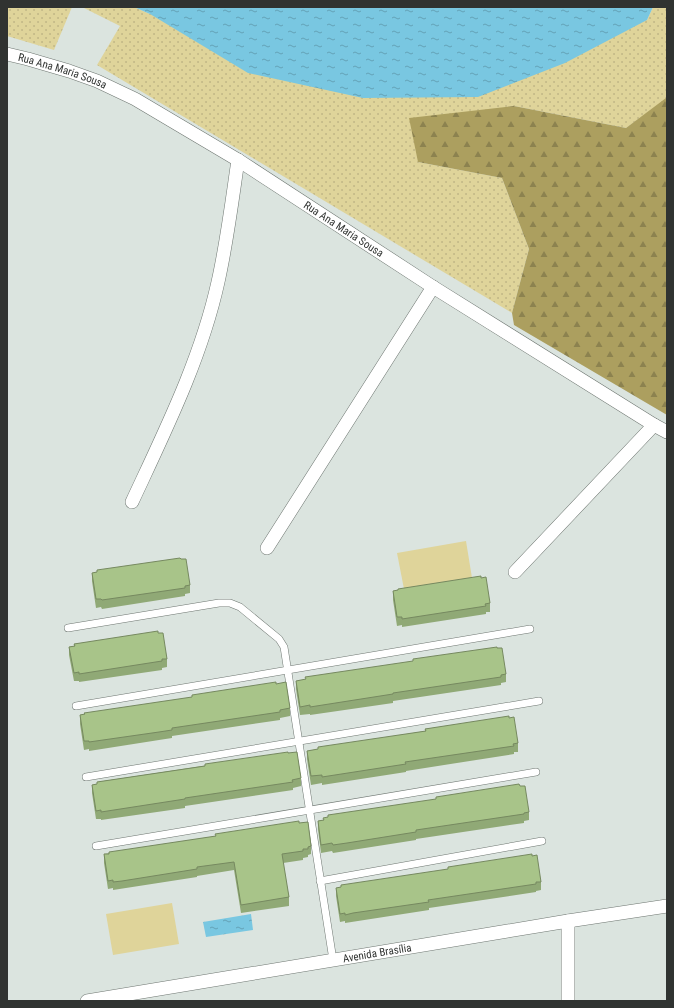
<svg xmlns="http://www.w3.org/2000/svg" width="674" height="1008" viewBox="0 0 674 1008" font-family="'Roboto Condensed',sans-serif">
  <defs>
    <pattern id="grass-dots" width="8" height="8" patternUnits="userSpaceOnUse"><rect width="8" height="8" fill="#dfd49a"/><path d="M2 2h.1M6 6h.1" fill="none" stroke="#c0b685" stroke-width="1.8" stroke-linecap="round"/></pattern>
    <pattern id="forest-firs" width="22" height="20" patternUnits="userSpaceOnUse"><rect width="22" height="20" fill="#ac9f5f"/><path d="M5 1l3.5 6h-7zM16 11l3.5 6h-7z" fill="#8c824f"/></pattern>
    <pattern id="water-ripples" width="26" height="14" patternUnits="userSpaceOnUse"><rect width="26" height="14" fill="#79c7e1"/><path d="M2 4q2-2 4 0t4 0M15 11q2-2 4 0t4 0" fill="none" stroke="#64a2b7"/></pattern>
  </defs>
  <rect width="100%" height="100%" fill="#dbe4df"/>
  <g fill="url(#grass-dots)">
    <path d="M7 7H72L54 50 7 36Z"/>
    <path d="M82 7H134L150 14 647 20 653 7H667V99L626 128 514 106 418 162 502 178 529 249 512 313 97 65 120 26Z"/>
  </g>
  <path fill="url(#forest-firs)" d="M666 98 667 99V415L514 325 512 313 529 249 502 178 418 162 409 118 514 106 626 128Z"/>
  <g fill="#dfd49a">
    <path d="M466 541 472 578 404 589 397 553Z"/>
    <path d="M172 903 179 944 113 955 106 914Z"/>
  </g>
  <g fill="url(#water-ripples)">
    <path d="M134 7H653L647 20 565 63 478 97 363 98 248 73 150 14Z"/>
    <path d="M251 914 253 930 206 937 203 922Z"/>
  </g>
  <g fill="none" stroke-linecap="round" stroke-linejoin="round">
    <defs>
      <g id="lane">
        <path d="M68 628 219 603H230L240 607 279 639 284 647 333 960"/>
        <path d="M76 706 530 629"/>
        <path d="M86 777 539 701"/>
        <path d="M96 846 536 772"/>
        <path d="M320 881 542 841"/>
      </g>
      <g id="street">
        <path id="s1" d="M7 54 28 59 69 71 97 81 135 99 238 160 433 287 654 425 667 432"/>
        <path d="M132 502C165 431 201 359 218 282 227 242 232 201 238 160"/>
        <path d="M267 548 433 287"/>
        <path d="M515 572 654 425"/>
        <path d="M568 921V1001"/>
        <path id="s2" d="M87 1001 568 921 667 906"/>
      </g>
    </defs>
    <use href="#lane" stroke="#6e7671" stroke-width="8"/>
    <use href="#street" stroke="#6e7671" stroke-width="14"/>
    <use href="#lane" stroke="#fff" stroke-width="7"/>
    <use href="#street" stroke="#fff" stroke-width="13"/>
  </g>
  <g fill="#90a976">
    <path d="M181 559 190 585V593L185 594V596L102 609 101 607 96 608 92 581V573Z"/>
    <path d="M481 578 490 603V612H486V614L402 627V625L397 626 393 600V591Z"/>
    <path d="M158 633 167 659V667L162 668V670L79 682V681H74L69 655V647L74 646V644Z"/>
    <path d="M497 648 506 674V682L501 683V685L393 701V703L310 715V714L300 715 296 689V681Z"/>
    <path d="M276 684 290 708V716L280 718V720L172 736V738L159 740 89 751V749L84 750 80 724V715Z"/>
    <path d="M509 718 518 743V752H514V754L406 771V772L322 785V783L311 785 307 759V751L425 731V729Z"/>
    <path d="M288 753 301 778V786L293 788V790L185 806V808L101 820V819H96L92 793V785L97 784V782Z"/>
    <path d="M529 812V820L524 821V823L416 839V840L333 853 332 851 321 853 318 829V821L323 820 328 817V815Z"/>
    <path d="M299 823 311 846V854L308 855V857L303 858V860L283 863 289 897V906L241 913 234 870 197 876V877L113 890V888L108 889 104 863V854Z"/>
    <path d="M532 856 541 882V890L536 891V892L429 908V910L345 923V921L340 922 336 896V888Z"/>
  </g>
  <g fill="#a8c489" stroke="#768960">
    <path d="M180 558 181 559H186L190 585 185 586V588L102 600 101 599H96L92 573 97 572V570Z"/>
    <path d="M481 576V578L486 577 490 603 485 604 486 606 402 619V617H397L393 591 398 590V589Z"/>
    <path d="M158 631V633H163L167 659H162V661L79 674V672L74 673 69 647 75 646 74 644Z"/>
    <path d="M497 647V648H502L506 674 501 675V677L393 693V694L310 707V705L300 707 296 681 306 679 305 677 413 661V659Z"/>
    <path d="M276 682V684L286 682 290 708 280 710V712L172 728V730L159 732 89 742V741H84L80 715 85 714 84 713 192 697V695Z"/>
    <path d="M509 716V718L514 717 518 743 513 744 514 746 405 762 406 764 322 777V775L311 776 307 751 318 749V747L426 731 425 729Z"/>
    <path d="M288 752V753L297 752 301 778 292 780 293 782 185 798V799L101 812V810L96 811 92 785 97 784V782L205 766V764Z"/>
    <path d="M519 784 520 786H525L529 812 524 813V814L416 830V832L347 843 333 845 332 843 321 845 318 821 324 820 323 818 328 817V815L436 799V797Z"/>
    <path d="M299 821V823L308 822 311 846 308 847V849H303V851L282 854 289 897 241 905 234 862 197 867V869L122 881 113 882V880L108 881 104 854H109V852L216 836 215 834Z"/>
    <path d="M532 854V856L537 855 541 882H536V884L428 900 429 902 353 913 345 915V913L340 914 336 888 341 887V885L448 869V867Z"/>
  </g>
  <g text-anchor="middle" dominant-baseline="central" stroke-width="3" stroke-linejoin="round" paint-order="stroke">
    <g font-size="11" fill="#303331" stroke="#fff">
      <text stroke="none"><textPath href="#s1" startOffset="58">Rua Ana Maria Sousa</textPath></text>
      <text stroke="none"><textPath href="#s1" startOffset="382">Rua Ana Maria Sousa</textPath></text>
      <text stroke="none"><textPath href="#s2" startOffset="294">Avenida Brasília</textPath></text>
    </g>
  </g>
  <rect width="674" height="1008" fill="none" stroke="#303331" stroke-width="16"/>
</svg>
